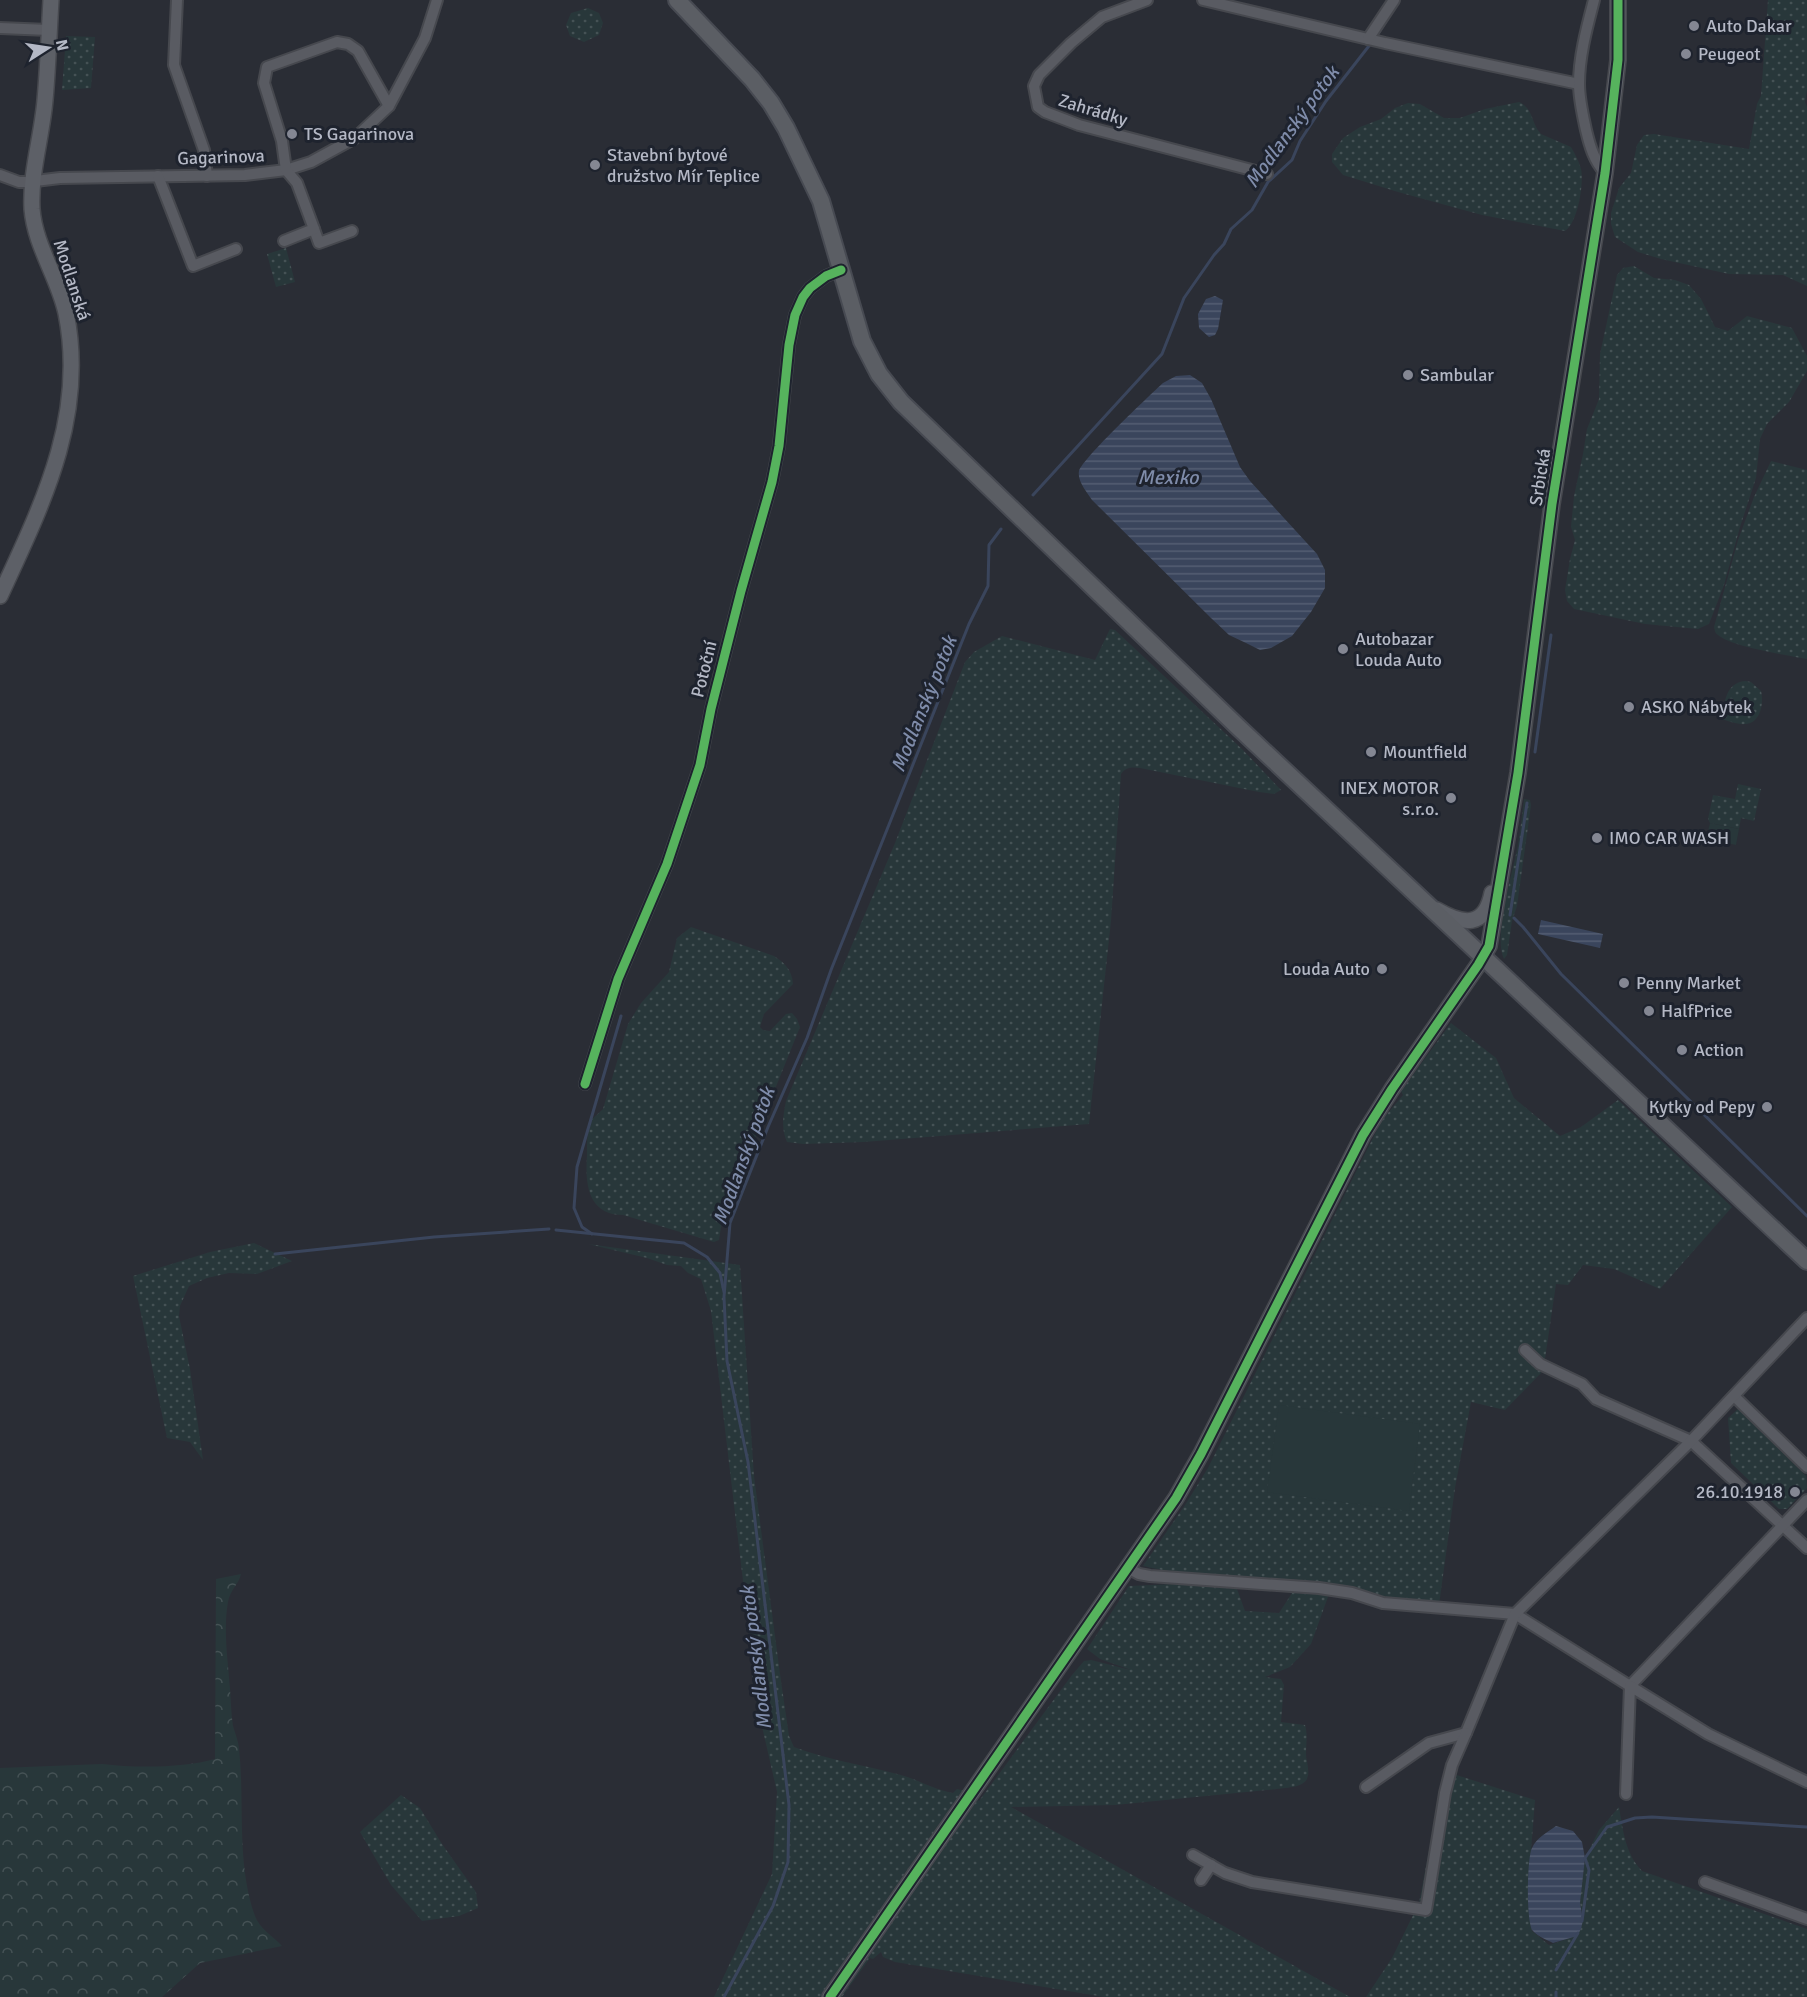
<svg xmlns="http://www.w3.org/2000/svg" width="1807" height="1997" viewBox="0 0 1807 1997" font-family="Signika,sans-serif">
  <defs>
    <pattern id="green-dots" width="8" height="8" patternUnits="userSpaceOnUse" patternTransform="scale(1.5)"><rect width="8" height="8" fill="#28373a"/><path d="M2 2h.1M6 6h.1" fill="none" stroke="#455255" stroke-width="1.8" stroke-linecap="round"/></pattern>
    <pattern id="forest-crowns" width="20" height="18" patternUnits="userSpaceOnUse" patternTransform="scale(1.5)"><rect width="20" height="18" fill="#28373a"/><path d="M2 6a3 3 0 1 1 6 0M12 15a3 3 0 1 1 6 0" fill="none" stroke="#455255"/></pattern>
    <pattern id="water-rules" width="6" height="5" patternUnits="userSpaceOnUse" patternTransform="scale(1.5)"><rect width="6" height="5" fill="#3a455c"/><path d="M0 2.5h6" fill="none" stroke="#545e72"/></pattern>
  </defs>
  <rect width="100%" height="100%" fill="#2a2d35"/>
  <g fill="url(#green-dots)">
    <path d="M1768 0H1807V90L1805 102 1807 107V286L1783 275 1729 274 1661 259 1638 252 1615 237 1611 224V213L1619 188 1631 173 1637 145 1644 135 1654 134 1749 149 1757 104 1761 96Z"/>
    <path d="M588 8 599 13 603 23 599 35 584 42 570 36 566 25 571 13Z"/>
    <path d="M66 36 95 37 91 88 62 90Z"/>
    <path d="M1519 102C1534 109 1531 124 1541 134L1571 147C1575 154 1579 161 1581 169 1584 184 1578 222 1565 231L1482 215 1398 192 1343 175 1332 162V154L1343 138 1360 127 1381 119 1395 108 1408 103 1420 104 1444 118H1460L1485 109Z"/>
    <path d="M286 248 295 282 276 287 267 254Z"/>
    <path d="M1634 266 1654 278 1675 280 1689 285 1701 299 1715 327 1728 331 1747 316 1792 328 1807 356V371L1789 402 1767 424 1760 439 1756 478 1740 527 1724 585 1709 624 1698 629 1645 624 1574 609 1567 601 1565 590 1570 559 1575 540 1571 527 1574 496 1583 454 1587 429 1599 399 1600 354 1617 275 1623 268Z"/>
    <path d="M1771 461 1807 470V659C1787 655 1732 647 1718 635 1715 633 1715 631 1714 627L1738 540 1754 497Z"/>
    <path d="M1110 629 1115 630 1242 749 1281 790 1274 794 1259 792 1140 768C1132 767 1126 767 1121 774L1111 921 1089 1124 864 1142 803 1144 787 1142C781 1128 783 1116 786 1101L895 843 965 662 974 652 1002 636 1095 660Z"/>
    <path d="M1745 681 1751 682 1761 691C1764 702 1761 723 1746 724 1738 725 1729 721 1721 719 1725 703 1725 683 1745 681Z"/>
    <path d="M1738 784 1761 789 1754 821 1741 818 1739 829 1710 823 1708 819 1713 795 1735 799Z"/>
    <path d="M1524 799 1530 800 1531 805 1517 906 1512 921 1507 955 1504 959C1493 939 1512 874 1517 850 1520 833 1522 816 1524 799Z"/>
    <path d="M691 927 774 956C785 963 792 970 793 984L764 1014 760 1027 763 1030 770 1031 786 1014 792 1013 797 1019 800 1027 722 1221 719 1240 714 1242 623 1215C587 1215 585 1182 587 1155 587 1144 587 1132 590 1121L603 1109 628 1024 641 1003 669 972 677 938Z"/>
    <path d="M1451 1023 1496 1058 1514 1098 1560 1136 1581 1127 1618 1100 1732 1207 1660 1289 1614 1269 1583 1265 1568 1285 1556 1284 1545 1359 1541 1373 1505 1410 1471 1402 1455 1488 1439 1605 1384 1598 1357 1589 1167 1571 1143 1566 1185 1505 1208 1468 1382 1120 1403 1095 1401 1091Z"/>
    <path d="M254 1243 292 1261 257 1274 229 1273 207 1278 189 1286 180 1306 179 1316 190 1369 203 1460 190 1442 167 1438 133 1276 210 1252Z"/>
    <path d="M588 1244 740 1265 754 1476 780 1674 789 1736 794 1747C828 1760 865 1765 901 1775 919 1780 935 1790 953 1793L957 1789 966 1791 979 1801 1072 1675 1084 1661 1091 1660 1131 1670 1100 1659 1087 1649 1129 1586 1175 1584 1237 1589 1245 1611 1279 1613 1292 1593 1329 1594 1311 1644 1290 1667 1265 1677 1281 1679 1284 1685 1281 1722 1305 1725C1308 1734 1306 1744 1306 1754 1306 1759 1308 1764 1308 1769 1311 1788 1291 1787 1277 1789L1115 1805 1011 1807 1350 1997H1104L895 1962 883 1957 881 1952 873 1959 870 1958 842 1997H714L772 1874 777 1792 753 1687 750 1640 711 1311 701 1279 688 1273 681 1266 667 1265 647 1258Z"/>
    <path d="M1738 1409 1806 1476 1807 1488 1787 1509H1779L1731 1463 1728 1418Z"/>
    <path d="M1444 1771 1535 1800 1529 1876 1532 1931 1549 1945 1576 1936 1583 1920 1580 1903 1585 1858 1599 1830 1619 1807C1623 1830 1625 1853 1642 1871L1807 1929V1997H1366L1392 1958 1419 1903Z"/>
    <path d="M401 1795 420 1808 442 1844 476 1892 478 1908 459 1916 422 1921 391 1885 360 1832Z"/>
  </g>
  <path fill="url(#forest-crowns)" d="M241 1574C239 1584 230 1590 228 1602 223 1630 228 1661 230 1689 231 1701 231 1714 233 1726 235 1733 238 1740 239 1748 245 1804 236 1862 255 1916 259 1928 274 1937 282 1946L200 1963 162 1997H0V1768L102 1764C135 1768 184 1768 215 1759L216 1579Z"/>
  <g fill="#28373a">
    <path d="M1710 823 1739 829 1736 845 1706 839Z"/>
    <path d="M1279 1405 1420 1424 1409 1511 1267 1492Z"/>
  </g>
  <g fill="url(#water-rules)">
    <path d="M1215 296 1223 300 1218 329 1215 335 1209 337 1199 328 1198 314 1206 299Z"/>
    <path d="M1190 375 1202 383 1211 399 1240 467 1250 481 1317 554 1325 570V588L1311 612 1292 636 1271 648 1260 650 1246 643 1229 635 1211 618 1092 500C1087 492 1077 481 1079 471 1083 458 1149 396 1163 383L1176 376Z"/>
    <path d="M1541 920 1603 934 1600 948 1538 934Z"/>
    <path d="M1556 1826 1573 1831 1582 1842 1585 1858 1580 1903 1583 1920 1581 1929 1577 1936 1553 1943C1547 1940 1537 1936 1533 1931 1526 1923 1527 1857 1532 1848 1536 1838 1548 1832 1556 1826Z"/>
  </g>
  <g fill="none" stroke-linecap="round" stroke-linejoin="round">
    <g stroke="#3a455c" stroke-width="3">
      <path d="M1376 37 1398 2"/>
      <path d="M1033 495 1162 354 1184 298 1214 255 1224 244 1231 229 1252 210 1268 182 1292 160 1300 141 1326 101 1372 42"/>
      <path d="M1535 752 1551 635"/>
      <path d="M1510 915 1527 803"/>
      <path d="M1514 918 1523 927 1561 974 1807 1216"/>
      <path d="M556 1230 684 1243 707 1257 720 1273 724 1292"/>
      <path d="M592 1234 582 1227 574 1208 577 1167 621 1016"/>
      <path d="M275 1254 434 1237 549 1229"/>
      <path d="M1582 1921 1589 1870 1585 1858 1607 1827 1635 1818 1652 1817 1807 1827"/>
      <path d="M1556 1970 1578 1933"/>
      <path d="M1556 1992V1997"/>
      <path d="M724 1997 773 1906 788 1862 789 1805 748 1462 727 1361 724 1297 730 1223 768 1127 807 1038 831 970 969 624 988 586 989 545 1001 529"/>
    </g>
    <defs>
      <g id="street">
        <path d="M177 0 174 65 204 150 207 176"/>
        <path d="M1147 0 1102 17 1071 43 1039 75 1034 86 1038 107 1045 112 1079 125 1267 174"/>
        <path d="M1203 0 1385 43 1579 84"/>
        <path d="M1594 0C1587 27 1579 56 1579 84 1579 99 1583 116 1586 130 1590 147 1594 160 1605 173"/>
        <path d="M0 28 49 30"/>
        <path d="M1368 39 1394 0"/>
        <path d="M0 175 19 182H27L60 178 245 175 286 170 311 162 355 138 389 106 425 38 437 0"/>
        <path d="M158 176 193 266 236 249"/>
        <path d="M314 229 319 243 352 231"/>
        <path d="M284 241 314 229 297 183 286 170 282 141 264 83 267 67 337 42 348 44 358 51 389 106"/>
        <path d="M585 1084 618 979 667 864 700 765 711 709 741 591 772 482 779 446 789 345 795 315 803 297 810 288 826 276 841 270"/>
        <path d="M1525 1350 1540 1364 1582 1384 1596 1399 1691 1441 1807 1548"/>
        <path d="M1734 1396 1807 1467"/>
        <path d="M1126 1567 1139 1574 1150 1576 1319 1588 1352 1593 1383 1603 1515 1614 1630 1686 1807 1500"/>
        <path d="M1366 1787 1429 1743 1466 1733 1515 1614 1691 1441 1807 1318"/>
        <path d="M1626 1794 1630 1686 1708 1734 1807 1782"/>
        <path d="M1193 1855 1225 1873 1252 1882 1426 1910 1445 1793 1452 1765 1466 1733"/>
        <path d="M1201 1880 1211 1865"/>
        <path d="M1705 1882 1807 1919"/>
      </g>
      <g id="secondary">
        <path d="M0 596C42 505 87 416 66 313 58 277 35 246 32 209 30 173 42 136 45 100 48 67 49 33 51 0"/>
        <path d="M1437 910C1463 925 1485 928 1492 893"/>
        <path d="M830 1997 1176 1498 1201 1454 1363 1135 1392 1089 1478 965 1489 946 1518 773 1552 504 1605 173 1618 60V0"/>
      </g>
      <path id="primary" d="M677 0 752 79 771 103 786 128 821 201 862 341 879 374 901 402 1237 726 1807 1261"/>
    </defs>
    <use href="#street" stroke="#46484e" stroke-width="14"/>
    <use href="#secondary" stroke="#46484e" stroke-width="18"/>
    <use href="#primary" stroke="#474a52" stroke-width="20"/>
    <use href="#street" stroke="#595b62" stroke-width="10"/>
    <use href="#secondary" stroke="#5d6067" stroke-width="15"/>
    <use href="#primary" stroke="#5b5e64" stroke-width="16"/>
    <defs>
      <g id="cycleway">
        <path d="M585 1084 618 979 667 864 700 765 711 709 741 591 772 482 779 446 789 345 795 315 803 297 810 288 826 276 841 270"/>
        <path d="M830 1997 1176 1498 1201 1454 1363 1135 1392 1089 1478 965 1489 946 1518 773 1552 504 1605 173 1618 60V0"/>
      </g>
    </defs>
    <use href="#cycleway" stroke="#1e232e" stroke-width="13"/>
    <use href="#cycleway" stroke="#56b35d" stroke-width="9"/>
  </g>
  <g fill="#848793" stroke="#1e232e" stroke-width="2">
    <circle cx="1694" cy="26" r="6"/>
    <circle cx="1686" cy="54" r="6"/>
    <circle cx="292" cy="134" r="6"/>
    <circle cx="595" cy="165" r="6"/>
    <circle cx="1408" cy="375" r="6"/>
    <circle cx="1343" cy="649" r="6"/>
    <circle cx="1629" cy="707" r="6"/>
    <circle cx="1371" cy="752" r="6"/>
    <circle cx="1451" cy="798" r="6"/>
    <circle cx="1597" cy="838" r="6"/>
    <circle cx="1382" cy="969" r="6"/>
    <circle cx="1624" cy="983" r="6"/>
    <circle cx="1649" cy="1011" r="6"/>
    <circle cx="1682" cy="1050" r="6"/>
    <circle cx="1767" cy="1107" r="6"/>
    <circle cx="1795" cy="1492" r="6"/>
  </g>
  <g text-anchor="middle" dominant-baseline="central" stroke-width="6" stroke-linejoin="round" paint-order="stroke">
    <g font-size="18" fill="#b4b8c5" stroke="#1e232e" text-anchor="start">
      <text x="1706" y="26">Auto Dakar</text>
      <text x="1698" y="54">Peugeot</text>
      <text x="304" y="134">TS Gagarinova</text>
      <text x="607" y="155">Stavební bytové<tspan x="607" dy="21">družstvo Mír Teplice</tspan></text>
      <text x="1420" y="375">Sambular</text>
      <text x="1355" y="639">Autobazar<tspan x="1355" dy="21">Louda Auto</tspan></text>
      <text x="1641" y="707">ASKO Nábytek</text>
      <text x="1383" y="752">Mountfield</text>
      <text x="1439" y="788" text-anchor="end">INEX MOTOR<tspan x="1439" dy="21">s.r.o.</tspan></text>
      <text x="1609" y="838">IMO CAR WASH</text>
      <text x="1370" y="969" text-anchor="end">Louda Auto</text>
      <text x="1636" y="983">Penny Market</text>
      <text x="1661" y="1011">HalfPrice</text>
      <text x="1694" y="1050">Action</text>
      <text x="1755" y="1107" text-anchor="end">Kytky od Pepy</text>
      <text x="1783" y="1492" text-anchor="end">26.10.1918</text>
    </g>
    <g font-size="18" fill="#b4b8c5" stroke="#1e232e">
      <text transform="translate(1093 110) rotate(17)">Zahrádky</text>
      <text transform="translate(221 157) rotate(-2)">Gagarinova</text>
      <text transform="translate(72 280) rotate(72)">Modlanská</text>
      <text transform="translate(1540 477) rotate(-81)">Srbická</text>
      <text transform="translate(704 669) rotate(-76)">Potoční</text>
    </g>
    <g font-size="20" font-style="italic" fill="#7f8caa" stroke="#1e232e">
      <text transform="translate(1292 127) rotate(-54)">Modlanský potok</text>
      <text x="1168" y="477">Mexiko</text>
      <text transform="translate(924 704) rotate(-68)">Modlanský potok</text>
      <text transform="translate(744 1156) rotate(-70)">Modlanský potok</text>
      <text transform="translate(756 1658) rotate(-97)">Modlanský potok</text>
    </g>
  </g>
  <g transform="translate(48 48) rotate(78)" stroke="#1e232e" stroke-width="4.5" paint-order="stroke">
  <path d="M0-4.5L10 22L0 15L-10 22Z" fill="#b4b8c5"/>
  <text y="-9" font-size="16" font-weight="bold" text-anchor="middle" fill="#b4b8c5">N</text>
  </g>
</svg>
